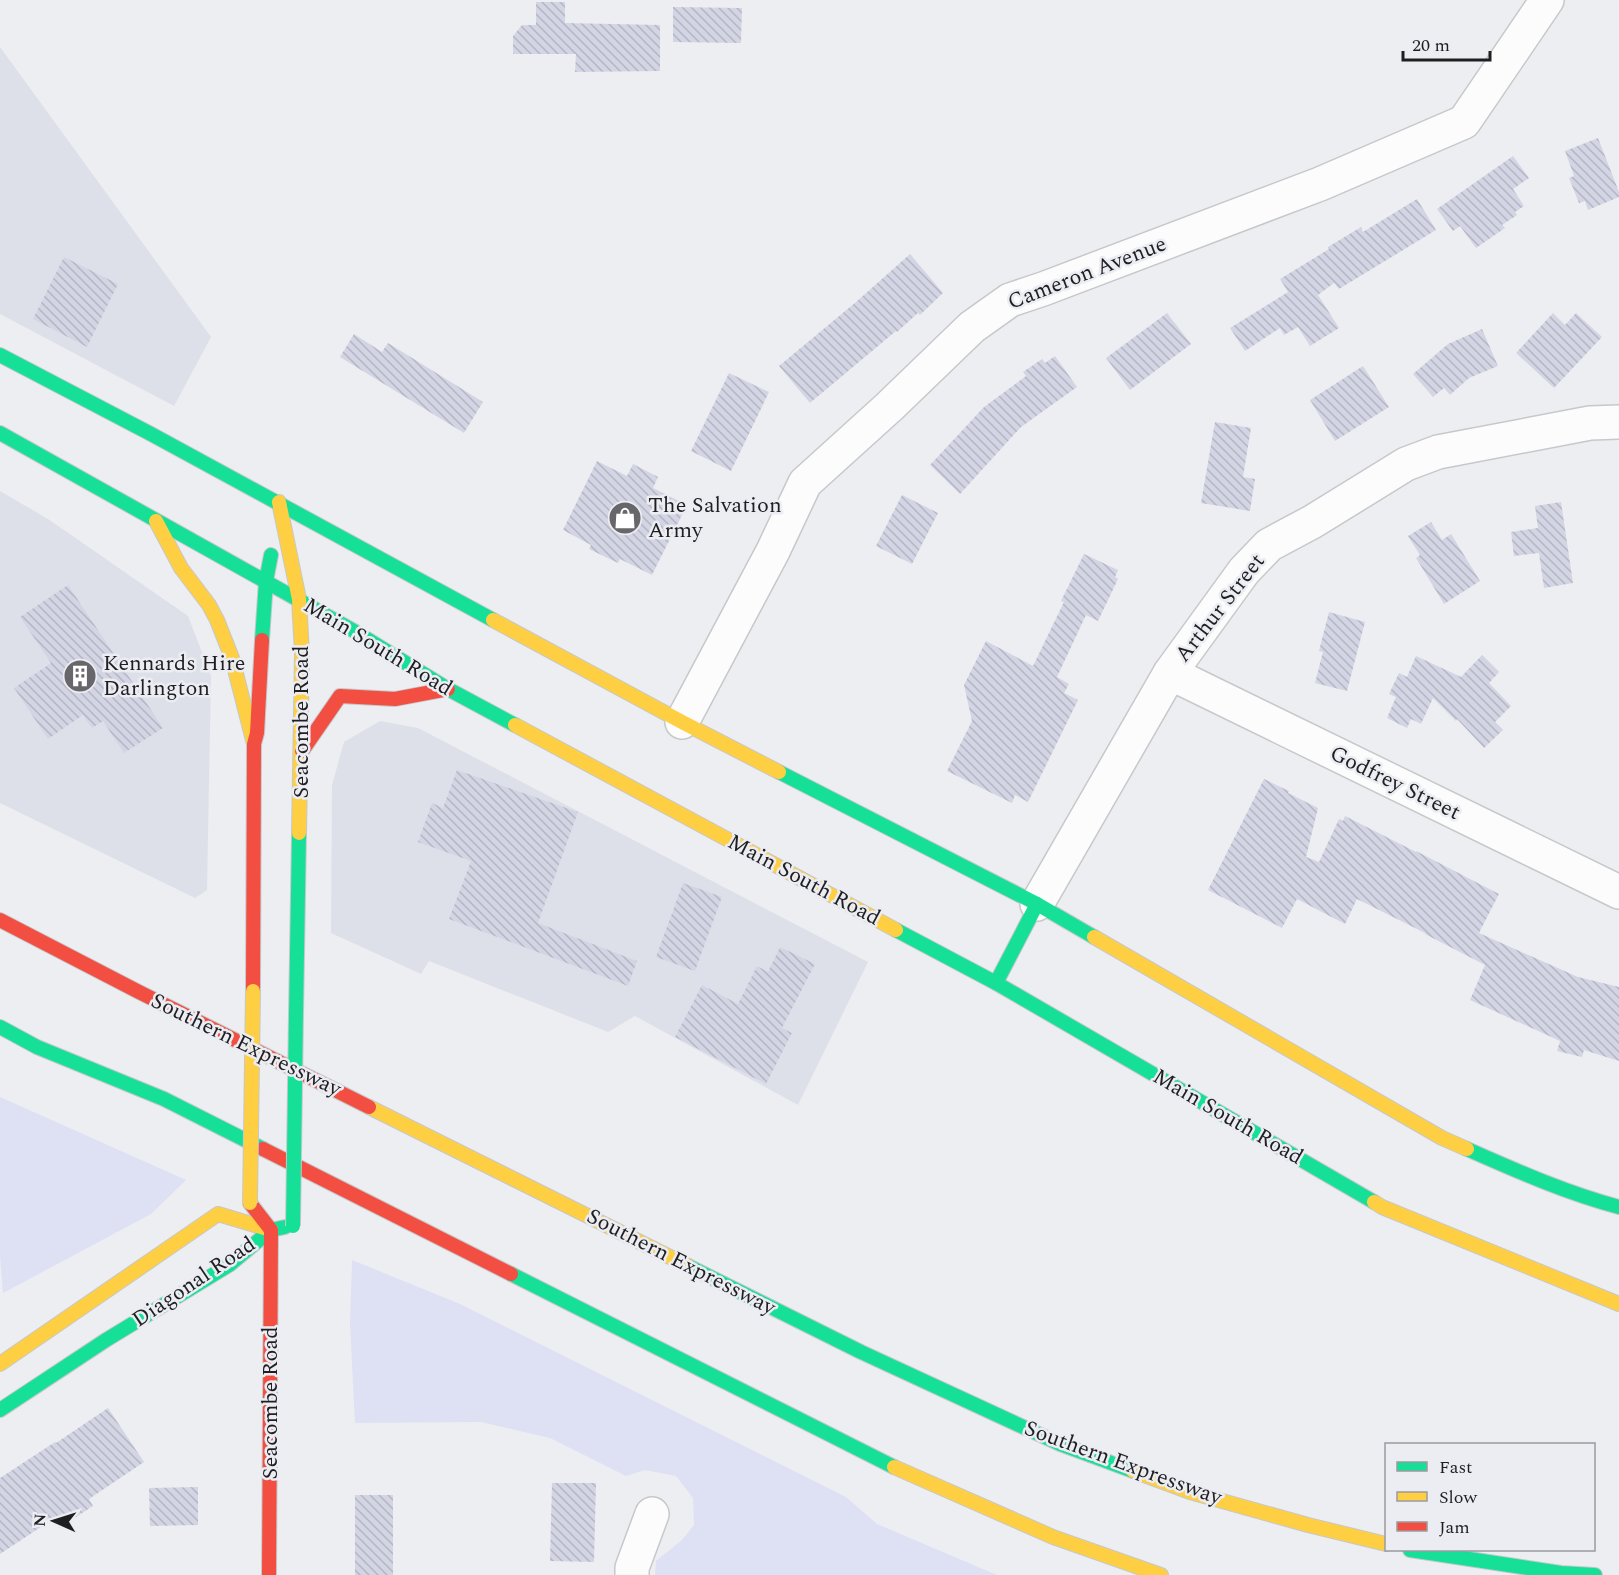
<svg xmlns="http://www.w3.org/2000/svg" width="1619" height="1575" viewBox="0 0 1619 1575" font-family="Spectral,serif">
  <defs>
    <pattern id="building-back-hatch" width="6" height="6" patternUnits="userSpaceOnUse" patternTransform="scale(1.5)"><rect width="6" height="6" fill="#d3d5e4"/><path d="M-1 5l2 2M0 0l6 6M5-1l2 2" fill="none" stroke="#b5b6c3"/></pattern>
  </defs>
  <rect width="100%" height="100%" fill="#edeef2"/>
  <g fill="#dee0e9">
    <path d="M0 47 211 337 174 406 0 314Z"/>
    <path d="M0 491 48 519 188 616 211 676 207 890 195 898 0 803Z"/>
    <path d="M380 721 418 728 868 962 798 1105 635 1016 608 1032 429 961 421 974 331 933 332 785 344 742Z"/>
  </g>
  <g fill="#dee0f4">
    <path d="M0 1097 186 1180 151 1214 3 1293 0 1256Z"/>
    <path d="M352 1260 460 1304 846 1497 877 1524 997 1575H655L656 1561 682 1540 694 1525 693 1498 676 1476 645 1470 626 1476 550 1438 481 1422 355 1423 350 1324Z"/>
  </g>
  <g fill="url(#building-back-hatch)">
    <path d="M536 2H565V23L660 25V71L575 72 576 54H513V36L522 25H536Z"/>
    <path d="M673 7 742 8 741 43 673 42Z"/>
    <path d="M1598 138 1619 192V197L1588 210 1585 201 1579 203 1569 178 1574 176 1565 151Z"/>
    <path d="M1513 156 1529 178 1513 189 1524 206 1515 212 1517 215 1502 225 1505 228 1476 248 1460 226 1453 231 1437 209Z"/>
    <path d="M1417 199 1436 230 1339 289 1334 283 1318 295 1339 328 1310 346 1298 327 1284 335 1280 328 1245 351 1230 328 1288 292 1280 279 1329 249 1328 247 1361 227 1363 232Z"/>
    <path d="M910 254 943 293 920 315 918 313 897 332 896 331 810 403 779 366 856 302Z"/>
    <path d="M64 257 118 284 87 347 33 319Z"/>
    <path d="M1167 313 1191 344 1130 390 1106 358Z"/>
    <path d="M1553 313 1565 325 1576 313 1602 337 1554 388 1516 353Z"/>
    <path d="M1482 329 1498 366 1469 378 1450 395 1444 388 1433 397 1413 374 1448 344Z"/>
    <path d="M354 334 382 352 388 343 483 402 464 433 340 357Z"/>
    <path d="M1055 356 1077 387 1021 427 960 494 930 465 984 407 1026 376 1023 372 1042 359 1045 363Z"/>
    <path d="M1363 366 1389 407 1335 441 1310 400Z"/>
    <path d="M729 373 769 392 731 471 691 451Z"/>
    <path d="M1215 422 1251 428 1243 477 1255 479 1250 511 1201 503Z"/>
    <path d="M597 461 627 476 633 464 658 477 653 488 687 505 652 575 620 559 618 563 589 549 591 545 563 530Z"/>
    <path d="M902 495 938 513 912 564 876 546Z"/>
    <path d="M1561 502 1573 583 1544 588 1539 553 1514 556 1511 532 1538 528 1535 506Z"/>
    <path d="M1431 522 1442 540 1451 534 1480 581 1444 604 1416 558 1420 555 1408 536Z"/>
    <path d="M1084 554 1118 570 1115 577 1118 579 1098 621 1086 615 1057 677 1069 684 1064 693 1078 700 1028 802 1015 795 1012 803 947 771 972 721 964 685 986 641 1033 666 1064 602 1061 601Z"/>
    <path d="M68 585 163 728 124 753 103 721 92 728 83 715 48 739 14 688 51 663 20 617Z"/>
    <path d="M1329 612 1365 622 1347 691 1315 683 1323 652 1319 651Z"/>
    <path d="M1482 655 1499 672 1489 683 1511 706 1495 722 1503 730 1484 748 1457 719 1456 721 1433 698 1421 724 1411 719 1407 728 1387 718 1396 697 1389 694 1399 673 1407 677 1416 656 1461 677Z"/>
    <path d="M457 770 578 812 538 923 637 961 628 986 449 919 471 861 418 842 432 803 443 808Z"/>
    <path d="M1264 779 1289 791 1288 793 1318 808 1306 857 1319 862 1339 819 1343 821 1345 816 1416 852V851L1499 894 1479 933 1578 977 1619 987V1061L1584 1050 1582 1057 1557 1051 1560 1041 1470 1000 1485 965 1425 934V933L1357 899 1345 924 1297 899 1282 928 1208 890Z"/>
    <path d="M683 883 722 897 695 971 656 957Z"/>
    <path d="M780 947 815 964 782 1028 792 1033 766 1084 675 1037 702 985 738 1004 757 966 768 972Z"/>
    <path d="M108 1408 144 1462 89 1499 93 1506 59 1528 53 1519 0 1554V1478L55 1442 56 1443Z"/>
    <path d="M552 1483H596L594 1562 550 1561Z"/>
    <path d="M198 1487V1525L150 1526 149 1488Z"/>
    <rect x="355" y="1495" width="38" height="80"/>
  </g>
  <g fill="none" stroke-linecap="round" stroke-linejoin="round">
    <defs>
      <g id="street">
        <path d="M1170 673 1619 892"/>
        <path d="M682 722 773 551 805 483 889 407 972 327 1010 300 1043 289 1320 184 1464 122 1547 0"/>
        <path d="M1037 904 1170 673 1244 571 1269 545 1312 522 1406 464 1438 452 1590 423 1619 422"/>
        <path d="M632 1575V1568L652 1514"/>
      </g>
      <g id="fast">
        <path d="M0 355 151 434 493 620"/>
        <path d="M0 433 354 631 448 689 515 725"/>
        <path d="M262 640 266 581 271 555"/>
        <path d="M779 772 1037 904 1094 937"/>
        <path d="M896 930 996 983 1374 1202"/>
        <path d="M996 983 1037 904"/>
        <path d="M296 1014 299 833"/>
        <path d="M0 1027 37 1047 164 1099 263 1149"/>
        <path d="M1467 1149C1517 1171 1566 1193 1619 1207"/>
        <path d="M688 1266 861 1352 1060 1444 1133 1471"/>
        <path d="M511 1274 894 1467"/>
        <path d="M0 1410 106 1340 229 1265 271 1230 285 1227"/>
        <path d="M1410 1550 1561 1573 1595 1575"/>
      </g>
      <g id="slow">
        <path d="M279 502 299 599 302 653 299 833"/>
        <path d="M156 521 181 568 209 605 217 620 232 658 254 744"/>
        <path d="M493 620 682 722 779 772"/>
        <path d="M515 725 896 930"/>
        <path d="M1094 937 1442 1138 1467 1149"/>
        <path d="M369 1107 688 1266"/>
        <path d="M1374 1202 1382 1207 1619 1304"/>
        <path d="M0 1364 218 1214 271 1230"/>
        <path d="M894 1467 1053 1537 1161 1575"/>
        <path d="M1133 1471 1190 1492 1308 1525 1386 1544"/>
      </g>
      <g id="jam">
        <path d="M302 751 340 696 395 699 448 689"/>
        <path d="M0 920 139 992 369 1107"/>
        <path d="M253 991 254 744 257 733 262 640"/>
        <path d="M263 1149 511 1274"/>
        <path d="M250 1203 271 1230 269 1575"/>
      </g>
    </defs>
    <use href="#street" stroke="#c6c8ca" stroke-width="36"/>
    <use href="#fast" stroke="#c6c8ca" stroke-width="16"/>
    <use href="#slow" stroke="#c6c8ca" stroke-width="16"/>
    <use href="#jam" stroke="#c6c8ca" stroke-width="16"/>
    <use href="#street" stroke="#fcfcfd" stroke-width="33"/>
    <use href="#fast" stroke="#16e098" stroke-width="14"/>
    <use href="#slow" stroke="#ffcf43" stroke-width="14"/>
    <use href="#jam" stroke="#f24e42" stroke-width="14"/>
    <defs>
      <path id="fast-bridge" d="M293 1226 296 1014"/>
      <path id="slow-bridge" d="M250 1203 253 991"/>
    </defs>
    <use href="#fast-bridge" stroke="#c6c8ca" stroke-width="16" stroke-linecap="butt"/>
    <use href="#slow-bridge" stroke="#c6c8ca" stroke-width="16" stroke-linecap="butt"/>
    <use href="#fast-bridge" stroke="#16e098" stroke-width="14"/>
    <use href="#slow-bridge" stroke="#ffcf43" stroke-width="14"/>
  </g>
  <defs>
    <symbol id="shop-disc" viewBox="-11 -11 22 22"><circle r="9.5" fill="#67676b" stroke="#ecedf3"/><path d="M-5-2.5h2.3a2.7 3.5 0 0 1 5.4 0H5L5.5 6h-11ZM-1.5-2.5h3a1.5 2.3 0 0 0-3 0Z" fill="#fff"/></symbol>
    <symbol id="building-disc" viewBox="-11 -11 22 22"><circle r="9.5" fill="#67676b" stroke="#ecedf3"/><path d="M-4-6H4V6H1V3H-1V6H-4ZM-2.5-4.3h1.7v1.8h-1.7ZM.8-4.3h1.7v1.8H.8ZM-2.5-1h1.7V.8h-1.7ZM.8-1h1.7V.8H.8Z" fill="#fff"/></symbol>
  </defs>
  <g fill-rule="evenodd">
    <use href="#shop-disc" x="606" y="499" width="38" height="38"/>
    <use href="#building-disc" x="61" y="657" width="38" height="38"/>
  </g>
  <g text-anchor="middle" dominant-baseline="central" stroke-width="5" stroke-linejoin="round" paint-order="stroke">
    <g font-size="22" fill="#1f1f22" stroke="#ecedf3">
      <text transform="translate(1087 273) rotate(-21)">Cameron Avenue</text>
      <text transform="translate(1220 608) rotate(-52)">Arthur Street</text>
      <text transform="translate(378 647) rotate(31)">Main South Road</text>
      <text transform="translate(301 722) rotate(-90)">Seacombe Road</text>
      <text transform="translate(1395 783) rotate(26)">Godfrey Street</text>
      <text transform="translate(804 880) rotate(28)">Main South Road</text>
      <text transform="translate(246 1045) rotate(26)">Southern Expressway</text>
      <text transform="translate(1228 1117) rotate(30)">Main South Road</text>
      <text transform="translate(681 1262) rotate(27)">Southern Expressway</text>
      <text transform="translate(194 1282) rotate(-34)">Diagonal Road</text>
      <text transform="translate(270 1403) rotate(-90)">Seacombe Road</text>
      <text transform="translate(1123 1463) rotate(20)">Southern Expressway</text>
    </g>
    <g font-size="22" fill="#1f1f22" stroke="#ecedf3" text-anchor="start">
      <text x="648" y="505">The Salvation<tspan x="648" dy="25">Army</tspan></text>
      <text x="103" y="663">Kennards Hire<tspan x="103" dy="25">Darlington</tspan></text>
    </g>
  </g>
  <rect x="1385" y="1443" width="210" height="108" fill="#ecedf3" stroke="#9a9b9f" stroke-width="1.5"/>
  <rect x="1397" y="1462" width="30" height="9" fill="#16e098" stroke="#9a9b9f" stroke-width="1.5"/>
  <text x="1439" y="1473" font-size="18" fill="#1f1f22">Fast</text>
  <rect x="1397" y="1492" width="30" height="9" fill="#ffcf43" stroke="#9a9b9f" stroke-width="1.5"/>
  <text x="1439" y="1503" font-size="18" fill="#1f1f22">Slow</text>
  <rect x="1397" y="1522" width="30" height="9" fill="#f24e42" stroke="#9a9b9f" stroke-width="1.5"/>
  <text x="1439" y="1533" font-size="18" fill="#1f1f22">Jam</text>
  <g transform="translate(54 1521) rotate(273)" stroke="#ecedf3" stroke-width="4.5" paint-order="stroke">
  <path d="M0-4.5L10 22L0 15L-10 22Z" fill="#1f1f22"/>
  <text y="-9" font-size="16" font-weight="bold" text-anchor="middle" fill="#1f1f22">N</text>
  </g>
  <path d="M1403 51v9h87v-9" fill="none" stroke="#1f1f22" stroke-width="3"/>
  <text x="1412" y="51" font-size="18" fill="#1f1f22" stroke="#ecedf3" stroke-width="4.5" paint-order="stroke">20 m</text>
</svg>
